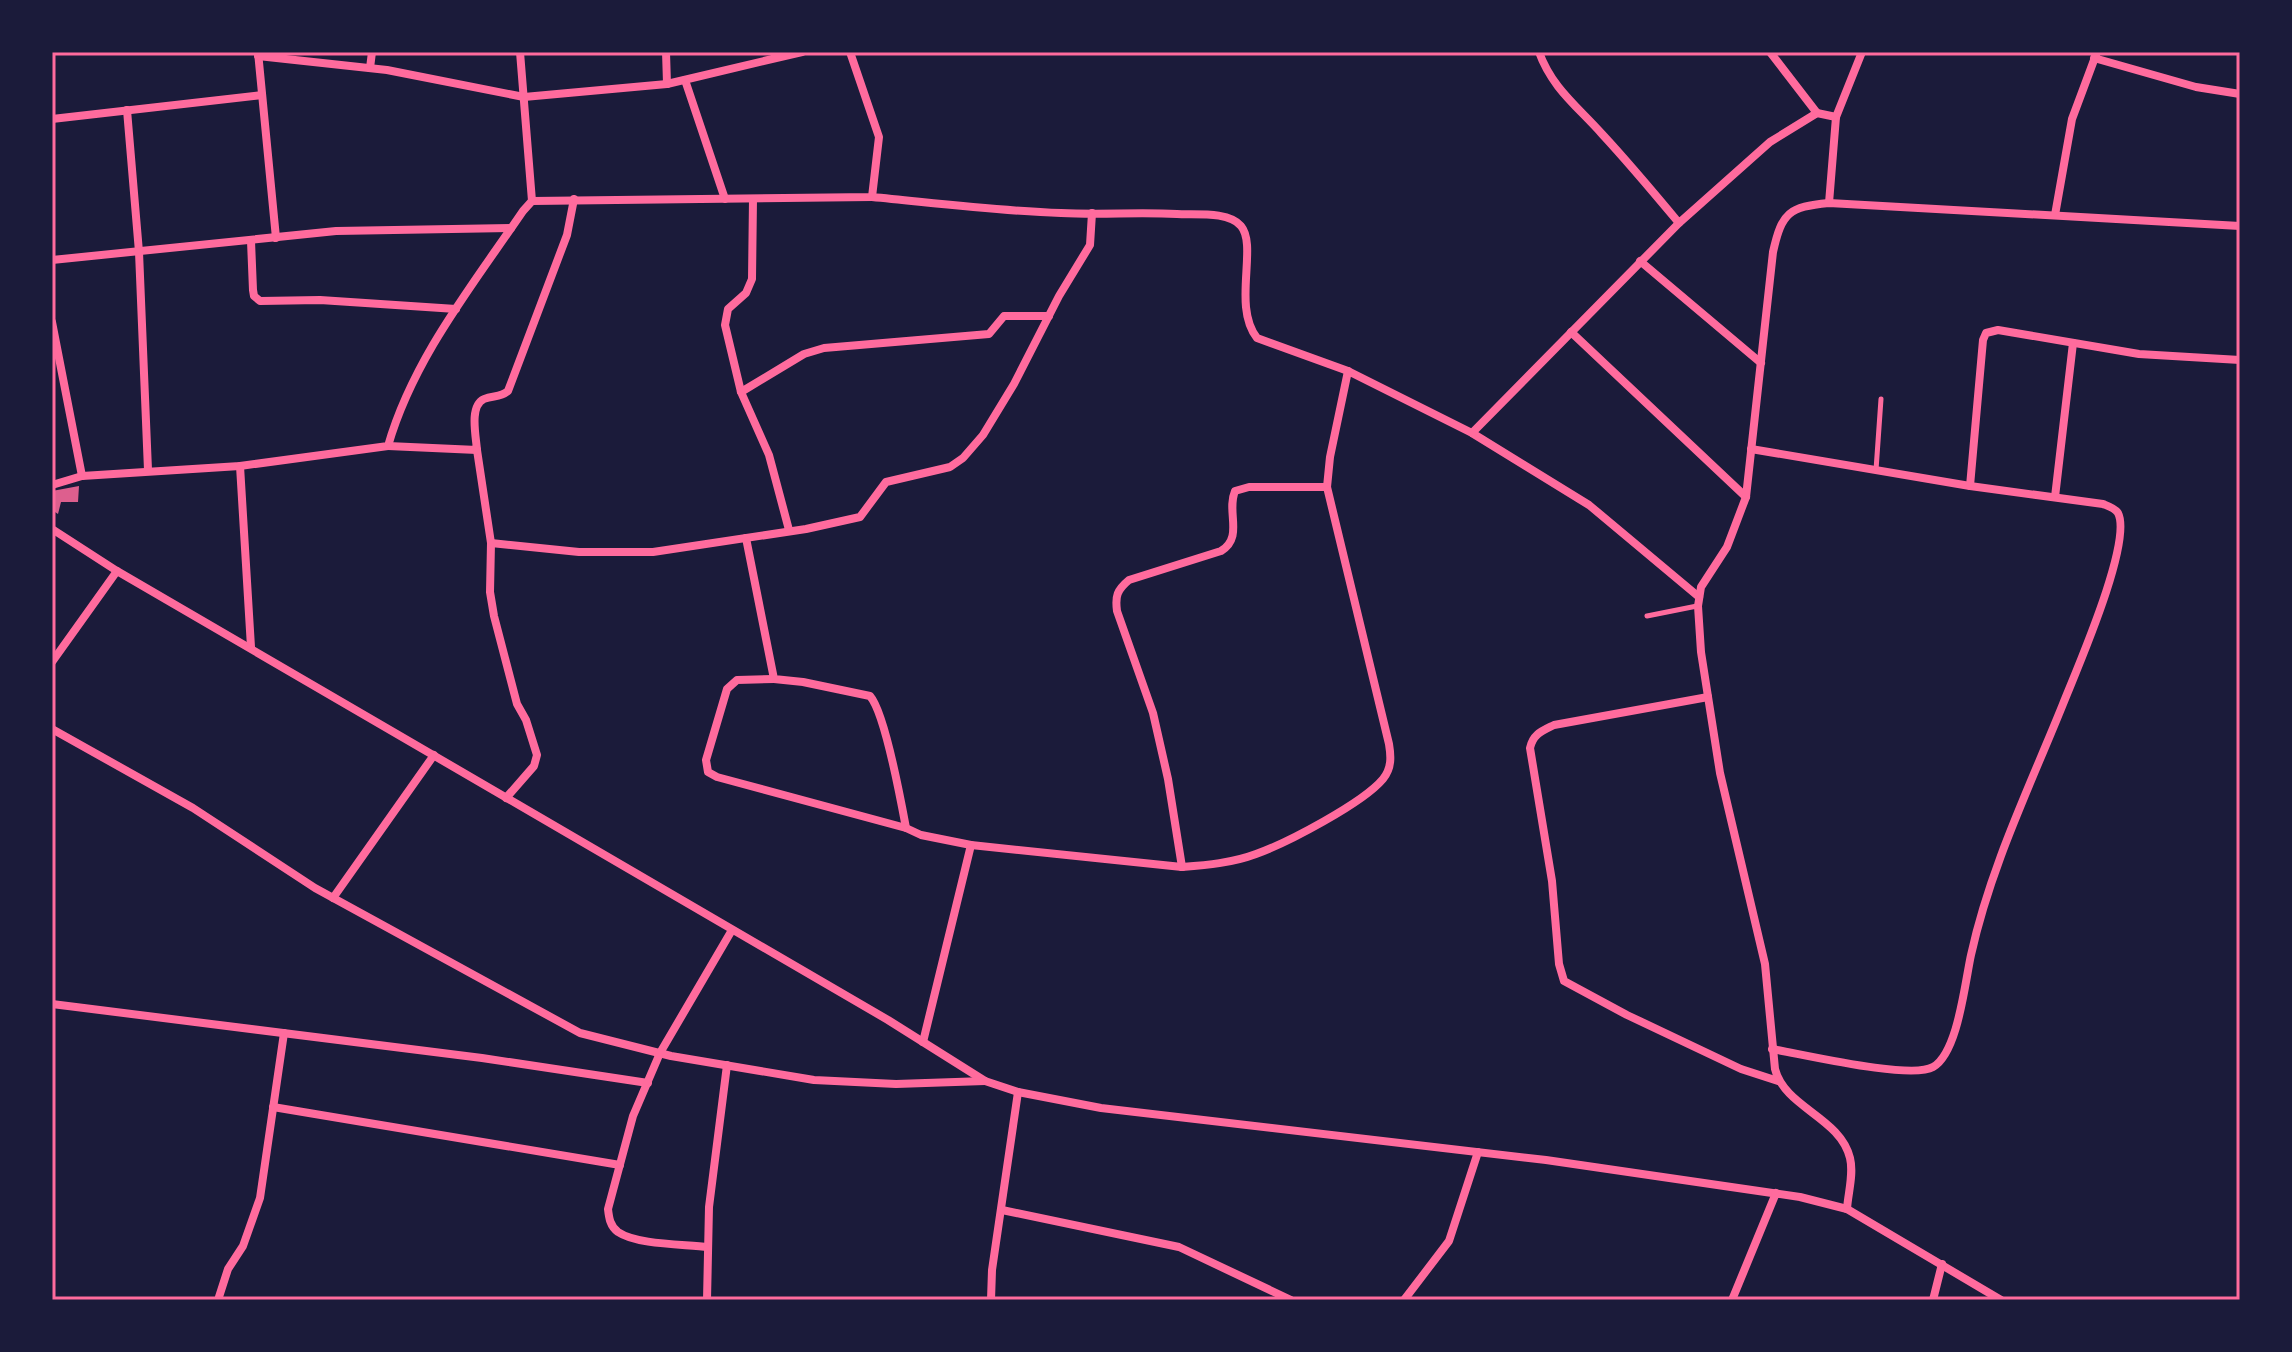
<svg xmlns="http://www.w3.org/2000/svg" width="2292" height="1352" viewBox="0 0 2292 1352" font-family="'Open Sans',sans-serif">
  <rect width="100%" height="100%" fill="#1b1b3a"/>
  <path fill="#dd5f8e" d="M79 486 78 502H61L58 514 52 510V491Z"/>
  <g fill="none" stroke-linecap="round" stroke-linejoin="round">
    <g stroke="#ff6b9d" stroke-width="5">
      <path d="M1876 470 1881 399"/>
      <path d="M1647 616 1697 606"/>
    </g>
    <g stroke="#ff6b9d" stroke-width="8">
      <path d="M258 52 276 238"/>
      <path d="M520 52 532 201"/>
      <path d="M666 52 667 84"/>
      <path d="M1539 52C1552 88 1577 106 1602 134 1629 163 1654 193 1679 223L1770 142 1817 113 1836 117"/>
      <path d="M1770 52 1817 113"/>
      <path d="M258 56 387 70 524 97 667 84 802 52"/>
      <path d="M2094 58 2196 87 2240 94"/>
      <path d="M370 68 372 52"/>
      <path d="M685 80 725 199"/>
      <path d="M127 110 139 252 148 470"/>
      <path d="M52 119 262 95"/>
      <path d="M872 197C935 203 998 211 1061 213 1100 215 1138 212 1177 214 1195 215 1229 211 1241 226 1258 246 1232 307 1257 338L1348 371 1472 433 1589 505 1699 597"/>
      <path d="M753 199 752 279 746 293 728 309 725 325 741 392 769 455 789 530"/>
      <path d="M1829 203 1836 117 1862 52"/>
      <path d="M2055 215 2072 119 2097 52"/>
      <path d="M251 241 253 290 254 296 260 301 320 300 456 309"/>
      <path d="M52 260 336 231 511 228"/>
      <path d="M1640 261 1761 363"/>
      <path d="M52 322 82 476"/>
      <path d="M1571 332 1746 497"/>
      <path d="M741 392 804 354 824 348 989 334 1004 316H1049"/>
      <path d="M1472 433 1679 223"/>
      <path d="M388 446 477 450C476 436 469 406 484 399 493 395 500 398 508 391L567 235 574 199"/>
      <path d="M1751 449 1970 486 2103 504C2108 506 2115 508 2118 513 2133 542 2076 671 2063 704 2030 786 1990 868 1971 955 1965 982 1958 1053 1933 1067 1911 1080 1802 1054 1772 1049"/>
      <path d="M477 450 491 543 490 592 494 616 517 704 526 720 537 755 534 766 506 798"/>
      <path d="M240 466 251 647"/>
      <path d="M52 485 82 476 240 466 388 446C413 359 472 286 523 211L532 201 872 197 879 137 850 52"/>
      <path d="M1970 486 1983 340 1986 333 1998 330 2139 354 2240 360"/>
      <path d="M2055 497 2073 343"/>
      <path d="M52 529 117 571 888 1020 985 1081 1018 1092 1101 1108 1546 1160 1800 1197 1847 1209 2001 1300"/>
      <path d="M746 538 774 679 803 682 870 696C885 713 901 801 906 828L921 835 971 845 1182 867C1207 865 1232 863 1256 854 1287 843 1363 803 1383 779 1392 768 1391 756 1389 744L1327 487 1330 457 1348 371"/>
      <path d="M491 543 579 552H653L806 529 860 517 886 482 950 467 963 458 983 435 1014 384 1059 296 1090 245 1092 213"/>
      <path d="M52 662 117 571"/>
      <path d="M774 679 737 680 727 689 706 760 708 772 717 777 906 828"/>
      <path d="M1708 697 1554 725C1542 731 1533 734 1530 748L1552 881 1559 964 1564 981 1627 1015 1741 1069 1778 1081"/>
      <path d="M52 729 193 808 315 888 580 1033 671 1056 814 1080 896 1084 985 1081"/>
      <path d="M1182 867 1168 779 1153 713 1117 611C1115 596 1117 590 1129 580L1221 551C1244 537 1226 512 1235 491L1249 487H1327"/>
      <path d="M333 898 434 755"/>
      <path d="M52 1004 482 1058 648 1083"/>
      <path d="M923 1042 971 845"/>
      <path d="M273 1107 620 1165"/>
      <path d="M1847 1209C1848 1193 1854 1174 1850 1158 1840 1117 1785 1108 1775 1069L1765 964 1720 773 1701 652 1698 606 1701 587 1727 547 1746 497 1773 252C1782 212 1789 207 1829 203L2240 226"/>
      <path d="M1002 1210 1179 1247 1291 1300"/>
      <path d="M708 1247C684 1244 637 1245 618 1232 610 1226 609 1218 608 1209L633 1116 660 1053 732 930"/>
      <path d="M218 1300 228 1269 243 1246 260 1198 284 1033"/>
      <path d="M707 1300 709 1207 727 1065"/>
      <path d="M991 1300 992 1270 1018 1092"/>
      <path d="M1404 1300 1449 1241 1478 1152"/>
      <path d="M1732 1300 1776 1193"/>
      <path d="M1933 1300 1942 1264"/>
    </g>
  </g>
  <rect width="2292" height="1352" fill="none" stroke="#1b1b3a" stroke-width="108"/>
  <rect x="54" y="54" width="2184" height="1244" fill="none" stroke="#ff6b9d" stroke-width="3"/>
</svg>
